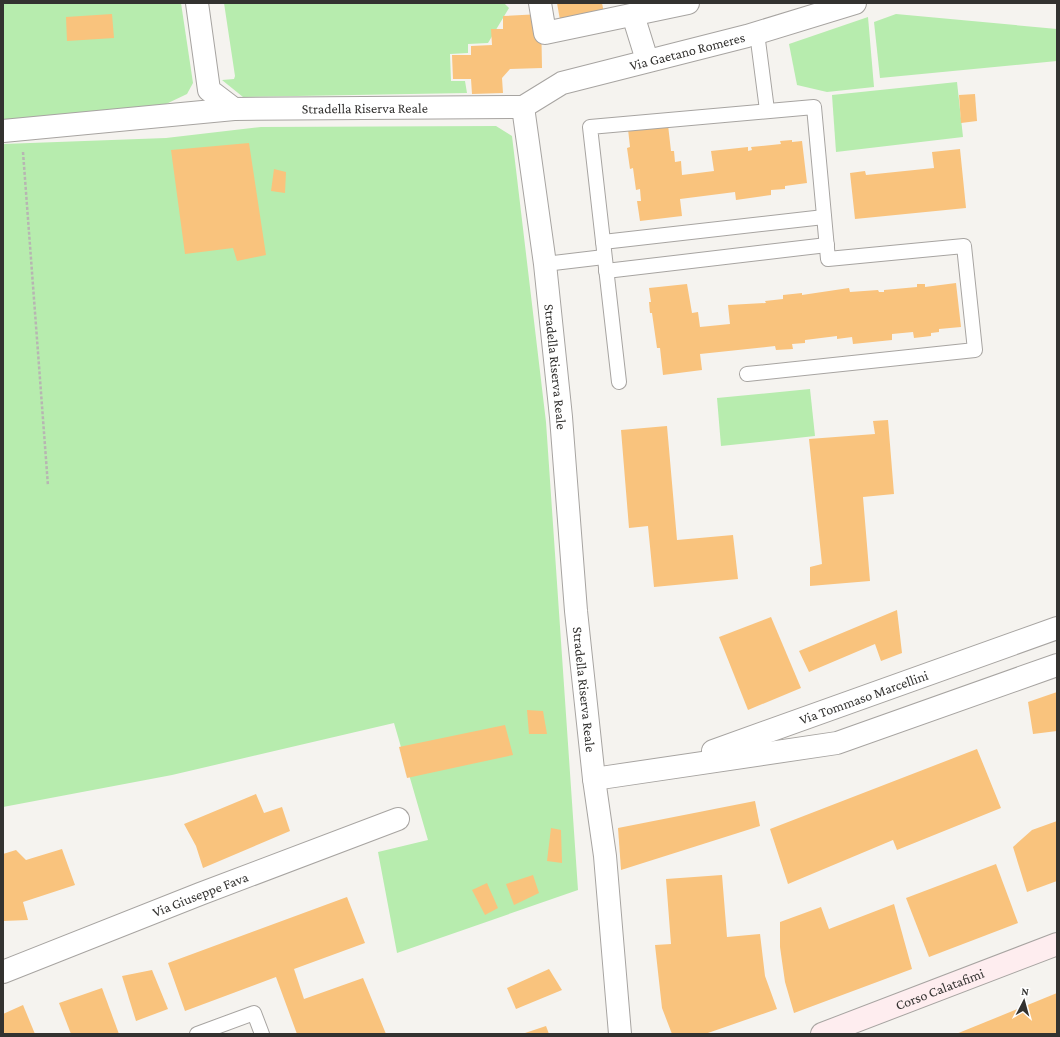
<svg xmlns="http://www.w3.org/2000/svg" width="1060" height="1037" viewBox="0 0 1060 1037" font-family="'Crimson Pro',serif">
  <rect width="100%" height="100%" fill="#f5f3ef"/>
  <g fill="#b7ecae">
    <path d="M3 3H181L193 83 187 94 166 104 3 120Z"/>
    <path d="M224 3H504L509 8 488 43 468 44V53L450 54 451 81H465L467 93 243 97 222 80 234 79 235 76Z"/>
    <path d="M896 14 1057 29V61L880 78 874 22Z"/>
    <path d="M868 17 874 87 827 92 797 85 789 44Z"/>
    <path d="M957 82 963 137 836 152 832 95Z"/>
    <path d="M496 126 512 136 546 422 578 890 397 953 378 852 428 840 394 723 172 775 3 807V144L166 138 261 127Z"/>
    <path d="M810 389 815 436 721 446 717 398Z"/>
  </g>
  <g fill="#f9c37d">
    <path d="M557 3H602L604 13 560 20Z"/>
    <path d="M112 14 114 38 67 41 66 17Z"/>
    <path d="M541 14 542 68 510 69 502 78 503 93 472 94 471 79H453L452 55H471V46L492 45 491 29H503V16Z"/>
    <path d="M975 94 977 121 961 123 959 95Z"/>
    <path d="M668 125 671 151H674L675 162 681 161 682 175 714 171 711 151 748 147V151L752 150 751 147 781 144 780 141 792 140V142L802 141 807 183 785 186V189L771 190V195L736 200 735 192 680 199 682 216 640 221 637 201H641L640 189 636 190 633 168 630 169 627 148 630 147 628 129Z"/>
    <path d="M249 143 266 255 237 261 233 248 185 254 171 150Z"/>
    <path d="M960 149 966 208 855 219 850 173 865 171 866 175 934 168 932 152Z"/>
    <path d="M274 169 286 172 285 193 271 191Z"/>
    <path d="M956 283 961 327 939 329V332L931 333V336L914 338 913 332 892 334V340L853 344 852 337 837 339V336L805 340V343L792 344 793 349 776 350 775 346 700 354 702 370 663 375 660 348H657L652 313H650L649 302H651L649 288 687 284 692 313 698 312 700 327 730 324 728 305 766 303 765 301 783 299V295L802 293V295L849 288 850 292 878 290 879 292H884V290L917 287V284H925V287Z"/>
    <path d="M888 420 894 494 863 497 870 581 810 586V567L822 564 809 439 875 434 873 421Z"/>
    <path d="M667 426 677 540 733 535 738 579 654 587 648 526 629 528 621 430Z"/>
    <path d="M897 610 902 653 881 661 875 644 809 672 799 651Z"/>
    <path d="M771 617 801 688 748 710 719 637Z"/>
    <path d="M1057 692V731L1033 734 1028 702Z"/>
    <path d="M527 710 543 711 547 734H529Z"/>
    <path d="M505 725 513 755 407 778 399 747Z"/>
    <path d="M977 749 1001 808 897 850 893 840 788 884 770 829Z"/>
    <path d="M256 794 264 813 282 807 290 831 203 868 196 846 184 824Z"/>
    <path d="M755 801 760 826 621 870 618 828Z"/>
    <path d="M1057 821V881L1027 892 1013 847 1032 830Z"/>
    <path d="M551 828 561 830 562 863 547 861Z"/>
    <path d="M62 849 75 885 23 902 28 920 3 921V854L16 850 26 860Z"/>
    <path d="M996 864 1018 923 929 957 906 898Z"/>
    <path d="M533 875 539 893 514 905 506 884Z"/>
    <path d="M722 875 727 937 760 934 765 976 777 1009 705 1034H672L662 1008 655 945 671 944 666 879Z"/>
    <path d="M487 883 498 908 485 915 472 890Z"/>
    <path d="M347 897 365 943 294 969 304 999 363 978 386 1034H297L276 977 185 1011 168 963Z"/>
    <path d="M894 904 912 969 794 1013 785 982 780 947V922L821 907 829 929Z"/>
    <path d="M549 969 562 990 516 1009 507 988Z"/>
    <path d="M152 970 168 1009 136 1021 122 976Z"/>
    <path d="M102 988 119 1034H71L59 1003Z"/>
    <path d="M1057 993V1034H956Z"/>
    <path d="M23 1005 35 1034H3V1014Z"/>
    <path d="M546 1026 549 1034H522Z"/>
  </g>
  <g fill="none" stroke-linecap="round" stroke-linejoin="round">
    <defs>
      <g id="service">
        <path d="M757 33 767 110"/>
        <path d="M603 242 824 217"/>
        <path d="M545 264 604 257"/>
        <path d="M606 271 827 245"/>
        <path d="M619 382 590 127 814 107 828 259 964 246 975 350 747 374"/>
        <path d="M197 1034 254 1013 262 1034"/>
      </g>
      <g id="minor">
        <path d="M540 3 545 33 688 3"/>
        <path d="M633 15 647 60"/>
        <path id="s1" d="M523 107 562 83 747 36 855 3"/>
        <path d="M3 131 234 109"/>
        <path id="s2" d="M713 751 1057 628"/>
        <path d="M594 779 837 743 1057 665"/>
        <path id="s3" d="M3 972 200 894 398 819"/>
      </g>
      <g id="tertiary">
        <path id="s4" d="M197 3 209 90 234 109 523 107 545 264 561 417 576 611 594 779 605 856 620 1034"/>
      </g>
      <g id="secondary">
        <path id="s5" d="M822 1034 1057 944"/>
      </g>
    </defs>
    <use href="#service" stroke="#a7a4a1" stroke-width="16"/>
    <use href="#minor" stroke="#a7a4a1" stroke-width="24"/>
    <use href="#tertiary" stroke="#a7a4a1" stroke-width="24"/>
    <use href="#secondary" stroke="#a7a4a1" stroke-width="24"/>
    <path stroke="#b7b5b2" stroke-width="2.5" stroke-dasharray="3 2" stroke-linecap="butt" d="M23 152 48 486"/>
    <use href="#service" stroke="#fff" stroke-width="14"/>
    <use href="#minor" stroke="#fff" stroke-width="22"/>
    <use href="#tertiary" stroke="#fff" stroke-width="22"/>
    <use href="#secondary" stroke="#feedef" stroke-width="22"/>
  </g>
  <g text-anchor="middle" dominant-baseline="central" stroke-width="3" stroke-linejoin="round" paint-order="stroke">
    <g font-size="14" fill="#333230" stroke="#fff">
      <text stroke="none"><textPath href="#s1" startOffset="175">Via Gaetano Romeres</textPath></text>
      <text stroke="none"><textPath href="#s4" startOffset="250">Stradella Riserva Reale</textPath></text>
      <text stroke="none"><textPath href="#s4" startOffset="670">Stradella Riserva Reale</textPath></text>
      <text stroke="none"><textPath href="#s4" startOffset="994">Stradella Riserva Reale</textPath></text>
      <text stroke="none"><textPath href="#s2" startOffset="160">Via Tommaso Marcellini</textPath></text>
      <text stroke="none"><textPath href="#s3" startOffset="212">Via Giuseppe Fava</textPath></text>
      <text stroke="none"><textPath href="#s5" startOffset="126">Corso Calatafimi</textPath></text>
    </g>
  </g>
  <rect width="1060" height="1037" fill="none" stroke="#333230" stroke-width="8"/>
  <g transform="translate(1024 1001) rotate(6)" stroke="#ffffff" stroke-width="3" paint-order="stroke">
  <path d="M0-3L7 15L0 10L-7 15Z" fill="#333230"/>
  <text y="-6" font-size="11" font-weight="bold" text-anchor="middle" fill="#333230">N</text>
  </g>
</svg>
